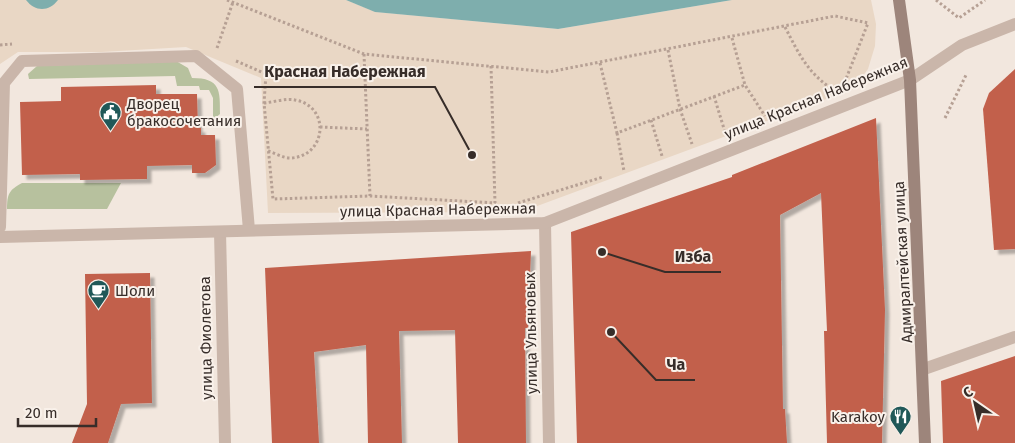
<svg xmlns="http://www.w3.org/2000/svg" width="1015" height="443" viewBox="0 0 1015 443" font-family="'Fira Sans',sans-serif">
  <defs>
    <filter id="shadow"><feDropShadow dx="4.5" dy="4.5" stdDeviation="1" flood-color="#0004"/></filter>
  </defs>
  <rect width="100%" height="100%" fill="#f2e7de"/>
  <g fill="#b7c19e">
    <path d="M176 61 188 68 192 78C221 78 220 91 220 114L213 120V98L209 90H200L199 86H177L175 76 29 79 28 74 37 66Z"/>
    <path d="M22 183H121L107 209H7C7 194 9 190 22 183Z"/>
  </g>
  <path fill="#e9d7c5" d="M0 0H346L376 12 558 29 732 0H871L876 24 875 46 868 69 853 89 521 212 268 213 261 78 186 47 101 52H18L0 64Z"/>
  <g fill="#7eaead">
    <path d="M26 0H58C49 12 35 12 26 0Z"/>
    <path d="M346 0H732L558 29 375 12Z"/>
  </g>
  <g fill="#c2604c" filter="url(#shadow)">
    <path d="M1015 69V249L994 250 983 109 989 93Z"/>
    <path d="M156 85V94H197L198 128H201V135H215L216 165 205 173H192V165L147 166V179L80 180V174L22 175 20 102 61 101V87Z"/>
    <path d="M876 118 885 310 882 443H827L824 331H827L821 193 780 215 783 409H785L787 443H577L571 232 732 177V175Z"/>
    <path d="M531 251 528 328H525L526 443H458L455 330 399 331 402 443H368L366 345 314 352 319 443H272L265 268Z"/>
    <path d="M150 273 152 403 121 404 108 443H72L87 404 85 274Z"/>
    <path d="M1015 356V443H943L941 381Z"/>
  </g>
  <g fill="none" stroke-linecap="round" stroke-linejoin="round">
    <g stroke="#b6a094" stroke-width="3" stroke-dasharray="2.5 2.5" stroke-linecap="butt">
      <path d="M227 0 364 54 549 72 835 16 868 23 844 84"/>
      <path d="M936 0 959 18 985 0"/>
      <path d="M785 27C799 54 807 72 832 89"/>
      <path d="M732 38 745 85 765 116"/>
      <path d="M0 45 12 44"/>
      <path d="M217 48 233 2"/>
      <path d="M668 50 680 109 692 144"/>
      <path d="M364 54 370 196"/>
      <path d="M236 61 266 74 264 103 273 199 370 196 496 203"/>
      <path d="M600 63 617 133 745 85"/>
      <path d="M491 66 495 203"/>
      <path d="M714 96 725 132"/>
      <path d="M264 103C274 102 287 98 295 100 331 106 327 157 290 158 283 158 275 153 268 151"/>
      <path d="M945 118 966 75"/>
      <path d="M651 120 662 156"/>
      <path d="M320 127 367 129"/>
      <path d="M617 133 624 171"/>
      <path d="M518 203 603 177"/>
    </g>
    <path stroke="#cab6aa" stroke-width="12" d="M0 227 4 83 22 61 196 56 237 89 249 230"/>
    <g stroke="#cab6aa" stroke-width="12">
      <path d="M545 223 549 443"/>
      <path d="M220 232 225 443"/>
      <path d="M0 237 545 223 910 80"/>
      <path d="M924 369 1015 337"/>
    </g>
    <path stroke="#cab6aa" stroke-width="12" d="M910 80 962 45 1015 24"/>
    <path stroke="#9d857b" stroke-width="12" d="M899 0 910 80 925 443"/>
  </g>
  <defs>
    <symbol id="civic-pin" viewBox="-11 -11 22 30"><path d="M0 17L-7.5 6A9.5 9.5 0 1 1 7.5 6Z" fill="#205858" stroke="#f9f1ea"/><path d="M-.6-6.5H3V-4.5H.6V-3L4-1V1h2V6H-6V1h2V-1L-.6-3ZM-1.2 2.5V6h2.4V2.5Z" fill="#fff"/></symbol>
    <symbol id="cafe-pin" viewBox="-11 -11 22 30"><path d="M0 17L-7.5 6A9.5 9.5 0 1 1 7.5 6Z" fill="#205858" stroke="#f9f1ea"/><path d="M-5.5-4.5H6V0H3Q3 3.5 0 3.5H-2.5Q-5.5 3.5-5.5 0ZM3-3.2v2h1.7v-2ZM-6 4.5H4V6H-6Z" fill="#fff"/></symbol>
    <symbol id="restaurant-pin" viewBox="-11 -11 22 30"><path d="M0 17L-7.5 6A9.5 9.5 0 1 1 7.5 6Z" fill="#205858" stroke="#f9f1ea"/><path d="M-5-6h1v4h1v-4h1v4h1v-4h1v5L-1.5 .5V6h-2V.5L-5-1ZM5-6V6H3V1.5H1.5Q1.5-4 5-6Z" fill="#fff"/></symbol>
  </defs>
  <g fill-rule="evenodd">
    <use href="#civic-pin" x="98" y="100" width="25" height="34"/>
    <use href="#cafe-pin" x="86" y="278" width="25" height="34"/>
    <use href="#restaurant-pin" x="888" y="404" width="25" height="34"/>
  </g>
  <g text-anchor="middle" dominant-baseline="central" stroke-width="4" stroke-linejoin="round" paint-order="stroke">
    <g font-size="15" fill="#372d29" stroke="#f9f1ea">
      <text transform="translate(816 98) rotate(-22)">улица Красная Набережная</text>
      <text transform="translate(438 210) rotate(-1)">улица Красная Набережная</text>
      <text transform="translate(903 262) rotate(-93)">Адмиралтейская улица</text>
      <text transform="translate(531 333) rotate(-91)">улица Ульяновых</text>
      <text transform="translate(206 338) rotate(-91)">улица Фиолетова</text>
    </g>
    <g font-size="15" fill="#372d29" stroke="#f9f1ea" text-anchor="start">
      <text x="127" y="104">Дворец<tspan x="127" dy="17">бракосочетания</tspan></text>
      <text x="115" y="291">Шоли</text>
      <text x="885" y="417" text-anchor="end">Karakoy</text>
    </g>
  </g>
  <path fill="none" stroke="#372d29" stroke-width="2" d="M472 155L435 87H254M602 252L665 272H721M611 332L656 380H695"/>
  <g fill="#372d29" stroke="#f9f1ea" stroke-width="2">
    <circle cx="472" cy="155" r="5"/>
    <circle cx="602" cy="252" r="5"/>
    <circle cx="611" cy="332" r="5"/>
  </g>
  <g font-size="16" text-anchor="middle" font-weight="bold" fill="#372d29" stroke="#f9f1ea" stroke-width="4" stroke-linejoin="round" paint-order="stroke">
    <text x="345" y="77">Красная Набережная</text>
    <text x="693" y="262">Изба</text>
    <text x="676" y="370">Ча</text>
  </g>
  <g transform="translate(975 403) rotate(326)" stroke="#f9f1ea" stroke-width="4" paint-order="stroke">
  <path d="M0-4L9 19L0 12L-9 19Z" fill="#372d29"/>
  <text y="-8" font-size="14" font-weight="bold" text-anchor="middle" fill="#372d29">С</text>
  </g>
  <path d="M18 418v8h78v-8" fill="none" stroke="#372d29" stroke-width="2.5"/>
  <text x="25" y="418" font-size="15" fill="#372d29" stroke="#f9f1ea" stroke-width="4" paint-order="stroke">20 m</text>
</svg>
